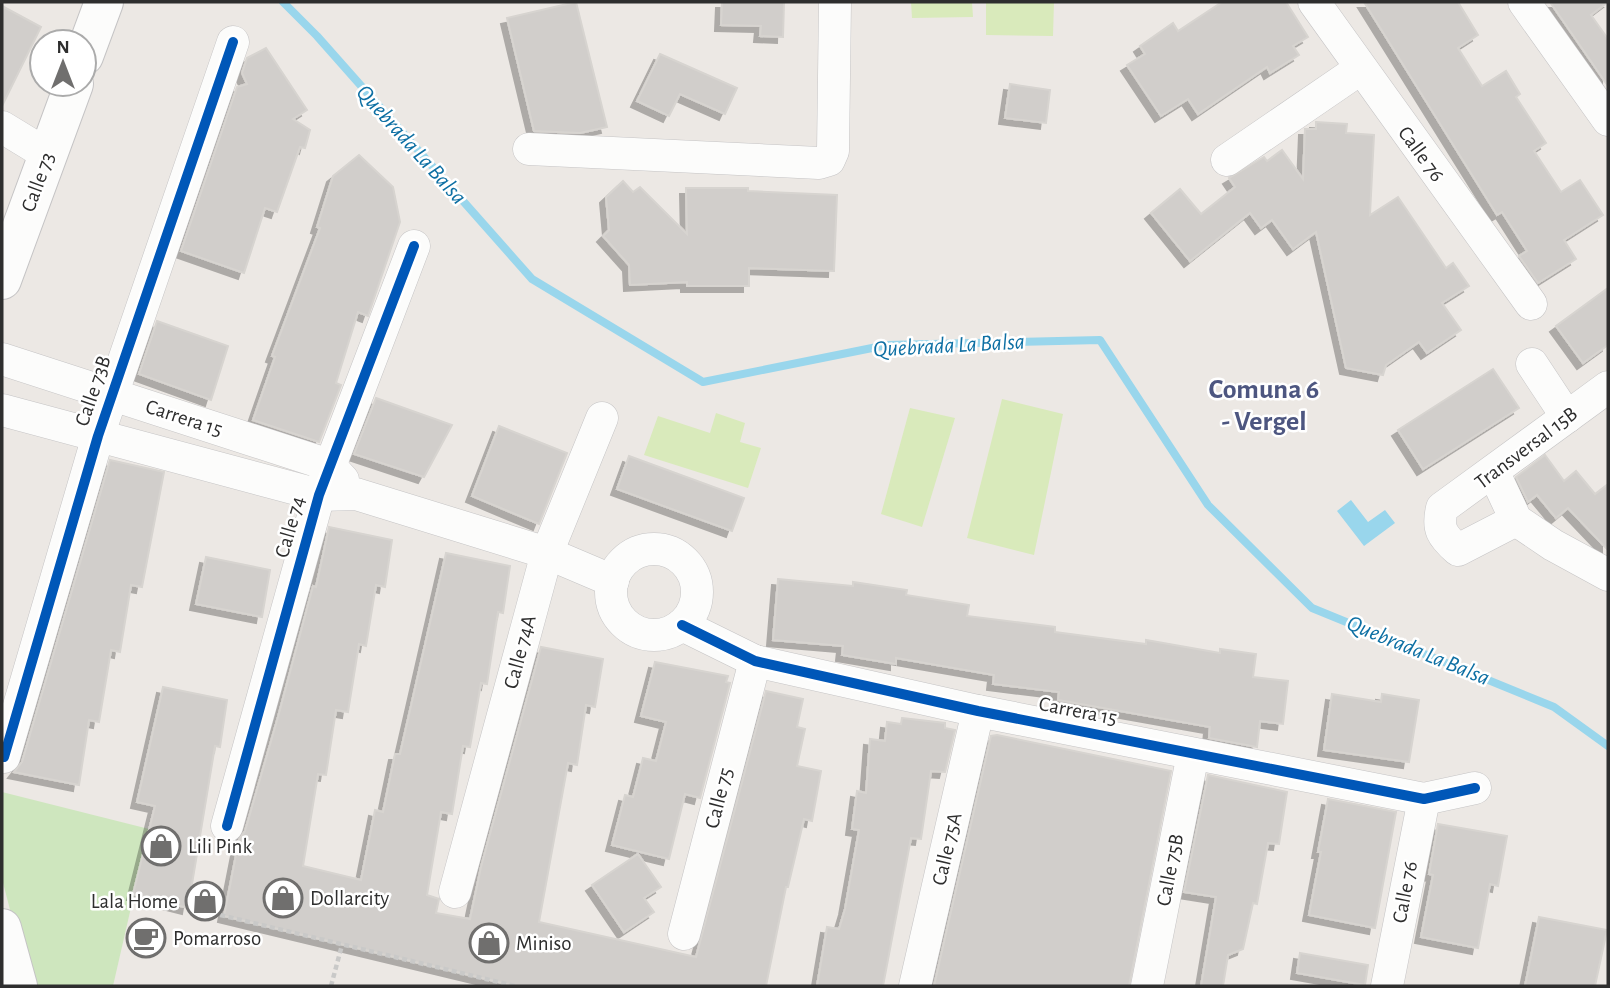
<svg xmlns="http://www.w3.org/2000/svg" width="1610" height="988" viewBox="0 0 1610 988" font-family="'Alegreya Sans',sans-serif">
  <defs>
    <filter id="shadow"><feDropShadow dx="-6" dy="6" stdDeviation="0" flood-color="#0004"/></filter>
  </defs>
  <rect width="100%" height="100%" fill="#ece8e4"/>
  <path fill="#cee6be" d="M2 792 149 829 113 986H30L2 879Z"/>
  <g fill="#d9eabb">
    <path d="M911 2H972L973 17 912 18Z"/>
    <path d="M986 2H1054L1053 36 986 35Z"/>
    <path d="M1002 399 1063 414 1034 555 967 538Z"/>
    <path d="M910 408 955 418 922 527 881 514Z"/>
    <path d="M716 413 745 423 740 442 761 448 748 488 644 455 658 416 710 433Z"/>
  </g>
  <path fill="#99d6ec" d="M1351 500 1368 522 1385 510 1395 523 1364 546 1337 511Z"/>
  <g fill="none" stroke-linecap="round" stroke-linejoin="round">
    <path stroke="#99d6ec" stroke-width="8" d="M283 2 317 36 532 279 703 382 887 345 1100 340 1208 505 1312 608 1554 707 1608 746"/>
  </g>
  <g fill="#d1cecb" stroke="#d7d4d0" stroke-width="2" filter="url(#shadow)">
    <path d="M576 2 607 127 580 133 534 131 507 18Z"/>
    <path d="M722 2H784L783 37 760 36 761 26 721 25Z"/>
    <path d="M1222 2H1286L1308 37 1293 46 1299 55 1270 73 1267 67 1198 114 1188 99 1161 116 1127 65 1145 54 1140 46 1173 23 1178 31Z"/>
    <path d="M1364 2H1458L1478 35 1458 48 1482 86 1506 71 1520 94 1516 97 1546 143 1534 151 1561 192 1580 180 1603 215 1564 240 1576 259 1538 283 1519 256 1527 251 1502 212 1497 215Z"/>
    <path d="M1550 2H1608L1591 15 1608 39V86Z"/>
    <path d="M2 6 41 27 2 106Z"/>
    <path d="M266 48 307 110 293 119 310 130 305 148 300 147 277 212 265 208 244 273 181 251 237 87 247 84 242 73 247 58Z"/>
    <path d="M660 54 737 88 725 114 680 94 669 116 637 101Z"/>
    <path d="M1010 84 1050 90 1046 123 1005 118Z"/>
    <path d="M1316 122 1347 124 1346 133 1374 135 1370 215 1398 197 1446 268 1453 263 1469 286 1442 303 1461 330 1427 353 1419 342 1386 365 1383 375 1346 368 1316 232 1293 249 1272 220 1261 228 1250 213 1190 261 1151 213 1180 189 1201 214 1235 187 1229 178 1264 157 1267 161 1282 150 1303 179 1305 129H1316Z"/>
    <path d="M359 155 393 187 400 222 368 316 358 312 336 383 341 385 319 442 253 420 275 357 272 356 320 228 317 227 333 176Z"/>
    <path d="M623 181 633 192 640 187 687 234 686 188H748V191L837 195 834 271 749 268V286H687V282L630 285 629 265 603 236 609 230 606 197Z"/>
    <path d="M1608 288V345L1583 363 1556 326Z"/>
    <path d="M157 321 228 346 211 400 139 374Z"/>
    <path d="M1493 369 1519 408 1423 469 1398 430Z"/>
    <path d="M376 398 452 425 424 477 354 454Z"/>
    <path d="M499 426 567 453 539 524 472 496Z"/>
    <path d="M1545 455 1564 481 1576 471 1595 494 1608 484V550L1568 508 1556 518 1537 495 1528 502 1516 477Z"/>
    <path d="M629 456 744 498 732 531 617 489Z"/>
    <path d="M110 460 164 472 142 587 131 585 120 652 111 650 99 722 89 720 79 785 14 772 22 762Z"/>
    <path d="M329 527 392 540 385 587 376 585 366 646 359 644 348 712 336 710 326 775 318 774 303 866 361 880 375 810 383 812 395 754H400L446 553 510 566 503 613 498 612 487 684 481 683 470 747 463 746 452 814 441 812 427 895 439 899 436 913 470 919 481 867 541 647 603 659 595 707 586 705 577 765 568 763 539 922 696 957 766 691 803 699 797 727 805 729 797 766 821 771 812 821 804 819 788 887H786L766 986H515L224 916 239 840 245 831 278 717 313 586 316 587Z"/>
    <path d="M206 557 270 570 262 617 196 604Z"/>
    <path d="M778 579 853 586V582L907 590 906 595 969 605 967 616 1055 627V632L1146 644V640L1220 653V649L1256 654 1253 677 1288 681 1283 724 1260 721 1257 747 1209 738 1210 727 1058 700 1059 692 993 684 994 675 896 658V664L842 655 843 646 773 640Z"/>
    <path d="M655 662 728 676 726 682 730 683 700 798 685 794 669 859 612 845 625 795 633 797 643 758 656 761 666 722 641 716Z"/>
    <path d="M163 687 227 700 220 747 215 746 188 908 133 894 155 806 137 802Z"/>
    <path d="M1332 694 1381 702 1382 694 1419 700 1409 762 1324 750Z"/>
    <path d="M902 718 945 723V728L955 730 945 772 931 771 921 839 911 838 883 986H817L827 927 839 929 845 909 859 830 852 829 857 791 866 793 870 739 885 741 887 722 901 724Z"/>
    <path d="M997 735 1171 771 1129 986H934L991 736Z"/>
    <path d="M1208 775 1287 792 1279 844 1268 843 1257 904 1253 903 1243 949 1228 955 1223 986H1201L1216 897 1184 892Z"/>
    <path d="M1328 799 1396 812 1375 928 1309 915 1321 852H1318Z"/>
    <path d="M1438 824 1507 836 1498 886 1490 884 1478 948 1421 937 1433 875 1429 874Z"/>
    <path d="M638 854 661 887 644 898 654 912 624 932 592 885Z"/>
    <path d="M1539 917 1607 930 1595 986H1525Z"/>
    <path d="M1300 953 1368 965 1365 985 1297 973Z"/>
  </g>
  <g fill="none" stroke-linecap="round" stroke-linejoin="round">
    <defs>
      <g id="street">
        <path d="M1314 2 1531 304"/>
        <path d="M1524 2 1608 120"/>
        <path d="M2 127 48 155"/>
        <path d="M529 149 819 163 829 160 833 151 835 2"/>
        <path d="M1227 160 1360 69"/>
        <path d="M2 359 329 465 343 480"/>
        <path d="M1532 364 1567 417"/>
        <path d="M2 410 319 495 356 494 547 553 613 581"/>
        <path d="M1494 473 1516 520 1553 545 1608 575"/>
        <path d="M1516 520 1458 550C1442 536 1437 529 1442 508L1608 387"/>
        <circle cx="654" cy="592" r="43"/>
        <path d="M682 625 755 661 978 711 1424 799 1475 788"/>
        <path d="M4 757 98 436 233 42"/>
        <path d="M227 826 319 495 414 246"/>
        <path d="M455 892 547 553 602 418"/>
        <path d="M684 934 755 661"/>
        <path d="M915 986 978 711"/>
        <path d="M1147 986 1193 754"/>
        <path d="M1387 986 1424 799"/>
      </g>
      <g id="secondary">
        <path d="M84 56 104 2"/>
        <path d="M2 280 74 84"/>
        <path d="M2 928 18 986"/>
      </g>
    </defs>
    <use href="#street" stroke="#c5c4c5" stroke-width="33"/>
    <use href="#secondary" stroke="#c5c4c5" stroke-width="40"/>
    <g stroke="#c9c9c8" stroke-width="4.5" stroke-dasharray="5 3.5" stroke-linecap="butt">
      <path d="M212 913 515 986"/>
      <path d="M331 986 342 945"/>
    </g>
    <use href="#street" stroke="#fcfcfb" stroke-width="32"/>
    <use href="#secondary" stroke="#fcfcfb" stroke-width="38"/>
    <defs>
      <g id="cycleway">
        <path d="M682 625 755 661 978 711 1424 799 1475 788"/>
        <path d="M4 757 98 436 233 42"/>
        <path d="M227 826 319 495 414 246"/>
      </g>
    </defs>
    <use href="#cycleway" stroke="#fff" stroke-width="15"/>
    <use href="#cycleway" stroke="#0057b8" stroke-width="10"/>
  </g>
  <defs>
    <symbol id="shop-ring" viewBox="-11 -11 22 22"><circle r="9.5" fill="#fff" stroke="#706f6e" stroke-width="1.5"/><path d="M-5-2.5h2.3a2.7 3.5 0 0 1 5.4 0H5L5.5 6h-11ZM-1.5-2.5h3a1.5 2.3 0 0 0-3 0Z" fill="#706f6e"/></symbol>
    <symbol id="cafe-ring" viewBox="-11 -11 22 22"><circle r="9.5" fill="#fff" stroke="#706f6e" stroke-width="1.5"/><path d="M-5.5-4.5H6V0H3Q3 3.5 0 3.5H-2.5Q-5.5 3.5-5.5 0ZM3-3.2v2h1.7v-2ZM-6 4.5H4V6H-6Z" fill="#706f6e"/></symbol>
  </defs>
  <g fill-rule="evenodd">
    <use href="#shop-ring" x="139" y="824" width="44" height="44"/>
    <use href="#shop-ring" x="261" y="876" width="44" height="44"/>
    <use href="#shop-ring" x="183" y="879" width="44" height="44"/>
    <use href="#cafe-ring" x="124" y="916" width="44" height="44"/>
    <use href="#shop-ring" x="467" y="921" width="44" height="44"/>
  </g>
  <g text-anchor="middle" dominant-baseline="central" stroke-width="5" stroke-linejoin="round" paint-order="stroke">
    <g font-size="21" fill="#2e2e2e" stroke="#fff">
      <text transform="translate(1421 154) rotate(54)">Calle 76</text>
      <text transform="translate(38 182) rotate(-70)">Calle 73</text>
      <text transform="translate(93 391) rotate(-71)">Calle 73B</text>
      <text transform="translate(184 418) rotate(18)">Carrera 15</text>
      <text transform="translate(1526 448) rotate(-37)">Transversal 15B</text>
      <text transform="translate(290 527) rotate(-74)">Calle 74</text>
      <text transform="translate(520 652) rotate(-75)">Calle 74A</text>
      <text transform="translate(1078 711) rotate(11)">Carrera 15</text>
      <text transform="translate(719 798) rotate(-76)">Calle 75</text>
      <text transform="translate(947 849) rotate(-77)">Calle 75A</text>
      <text transform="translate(1170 870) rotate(-79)">Calle 75B</text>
      <text transform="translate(1405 892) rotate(-79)">Calle 76</text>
    </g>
    <g font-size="21" fill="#2e2e2e" stroke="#fff" text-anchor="start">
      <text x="188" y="846">Lili Pink</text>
      <text x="310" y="898">Dollarcity</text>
      <text x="178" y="901" text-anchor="end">Lala Home</text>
      <text x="173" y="938">Pomarroso</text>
      <text x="516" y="943">Miniso</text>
    </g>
    <g font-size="23" font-style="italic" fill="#0d6fa3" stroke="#fff">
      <text transform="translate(411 145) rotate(48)">Quebrada La Balsa</text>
      <text transform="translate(949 346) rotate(-3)">Quebrada La Balsa</text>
      <text transform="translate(1418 651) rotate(22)">Quebrada La Balsa</text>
    </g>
    <g font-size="28" font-weight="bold" fill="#4d5680" stroke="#fff">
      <text x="1264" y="390">Comuna 6<tspan x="1264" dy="32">- Vergel</tspan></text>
    </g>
  </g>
  <rect width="1610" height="988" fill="none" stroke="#2e2e2e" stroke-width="7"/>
  <g transform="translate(63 63)"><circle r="33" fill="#ffffff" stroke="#ababab" stroke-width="2"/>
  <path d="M0-5L12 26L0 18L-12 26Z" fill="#706f6e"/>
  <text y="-10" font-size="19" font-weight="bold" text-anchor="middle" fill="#2e2e2e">N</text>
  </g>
</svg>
